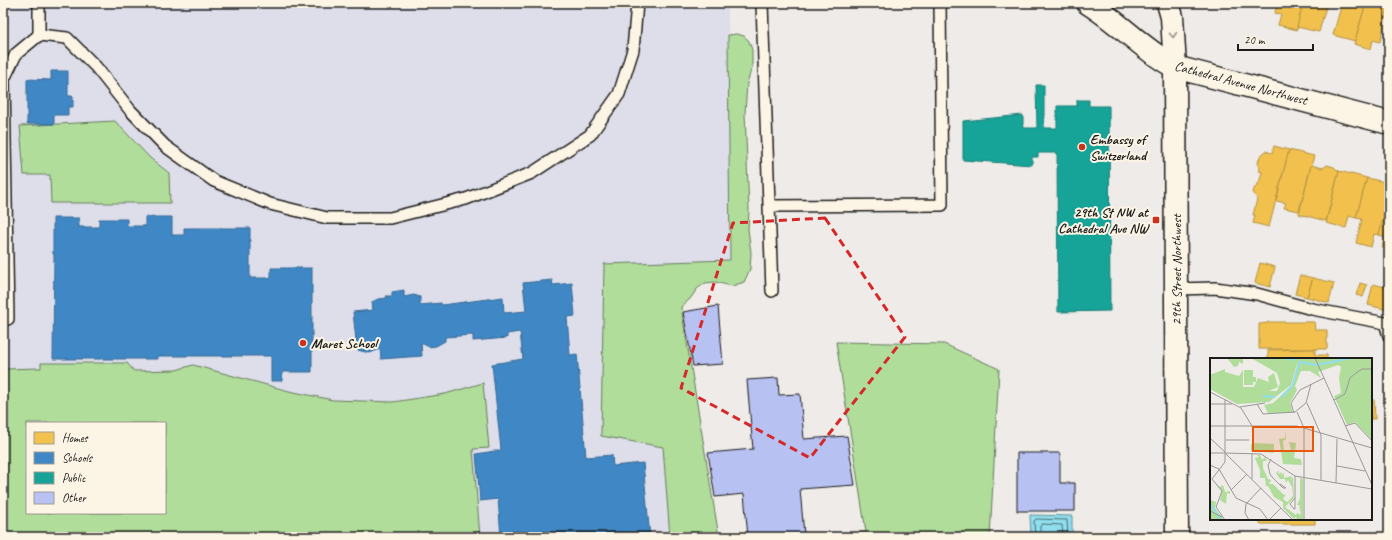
<svg xmlns="http://www.w3.org/2000/svg" width="1392" height="540" viewBox="0 0 1392 540" font-family="Caveat,sans-serif">
  <rect width="100%" height="100%" fill="#eeebe8"/>
  <filter id="ink" filterUnits="userSpaceOnUse"><feTurbulence type="fractalNoise" baseFrequency=".025" numOctaves="2"/><feDisplacementMap in="SourceGraphic" scale="8" xChannelSelector="R" yChannelSelector="G"/><feConvolveMatrix kernelMatrix="1 2 1 2 8 2 1 2 1" color-interpolation-filters="sRGB"/></filter>
  <g filter="url(#ink)">
    <path fill="#dedeeb" fill-rule="evenodd" d="M3 3H728L730 261 604 264 663 447 670 537H3ZM27 423H165V513H27Z"/>
    <g fill="#b1dd9b" stroke="#667c5c" fill-rule="evenodd">
      <path d="M737 34 744 36 749 41 752 50V67L747 83 745 113 749 210 748 229 751 253 750 269 744 282 732 286 715 282 705 283 697 289 690 299 681 307 719 537H670L663 447 601 436 604 264 730 260 728 35Z"/>
      <path d="M115 121 150 158 169 173 170 203H51L50 175H24L20 126Z"/>
      <path d="M836 342 944 344 999 369 990 537H837L866 532Z"/>
      <path d="M41 363H127L134 371 176 370 193 365 289 391 333 400 393 402 445 394 483 383 489 448 473 449 480 537H3V369L41 368ZM27 423H165V513H27Z"/>
    </g>
    <path fill="#90deee" stroke="#62909a" d="M1030 515 1072 516V537H1031Z"/>
    <g fill="#f2c14e" stroke="#b2903f">
      <path d="M1277 3H1303L1297 30 1278 25 1281 14 1275 13Z"/>
      <path d="M1303 3H1327L1319 32 1297 27Z"/>
      <path d="M1342 3H1366L1355 41 1333 35Z"/>
      <path d="M1366 3H1389L1380 42 1373 40 1371 49 1354 44Z"/>
      <path d="M1274 146 1289 150 1269 227 1253 223 1255 215H1253L1257 199 1253 192 1255 187 1259 183 1262 172 1259 171 1260 167 1258 163 1260 156 1266 151 1272 153Z"/>
      <path d="M1289 150 1314 156 1299 211 1284 208 1286 203 1276 201Z"/>
      <path d="M1311 165 1323 168 1327 165 1334 167 1337 170 1339 171 1326 221 1299 214Z"/>
      <path d="M1339 171 1367 178 1356 218 1349 216 1346 228 1326 223Z"/>
      <path d="M1367 178 1389 183V195L1379 235 1374 234 1371 247 1356 243 1362 219 1356 218Z"/>
      <path d="M1389 195V248L1382 247 1385 237 1379 235Z"/>
      <path d="M1260 263 1275 267 1270 287 1255 283Z"/>
      <path d="M1300 275 1313 278 1307 297 1295 294Z"/>
      <path d="M1313 278 1334 283 1329 303 1307 297Z"/>
      <path d="M1360 283 1367 285 1363 297 1356 295Z"/>
      <path d="M1373 284 1389 288 1388 310 1368 305Z"/>
      <path d="M1268 322H1314L1315 330H1327V349H1259V324L1268 323Z"/>
      <path d="M1315 349V355H1327V359H1268V350Z"/>
      <path d="M1371 400H1374L1375 419H1371Z"/>
      <rect x="1260" y="519" width="55" height="5"/>
    </g>
    <g fill="#3f88c5" stroke="#346892">
      <path d="M51 71H68V96H73V107H68V115H54V124H27V79L51 80Z"/>
      <path d="M145 217H172V235H184V228H250V278H271V268H312V372H282V381H271V356H158V359H53L54 254H53V218H79V227H99V219H127V226H145Z"/>
      <path d="M552 280 553 285 572 283 575 316 567 317 570 355 577 354 586 457 612 455 613 466 643 463 650 537H501L498 499 480 501 476 454 501 450 492 364 523 359 520 332 507 334V338L473 341V335L445 337V341L436 346 429 347 421 343 422 356 381 359 380 349 370 353 357 350 353 312 373 310 372 302 378 299 387 298 386 296H392V292L404 290V297L414 295 420 297V305L441 303 442 305 503 297 504 313 526 311 523 283Z"/>
    </g>
    <path fill="#17a398" stroke="#187a73" d="M1036 85H1044V128H1057V106H1077V100H1089V106H1109L1110 311 1058 312 1057 153H1038V157H1032V165L963 160V121L1023 115V128H1037Z"/>
    <g fill="none" stroke-linecap="round" stroke-linejoin="round">
      <g stroke="#4a6a70" stroke-width="1">
        <path d="M1035 537 1034 521 1036 519 1067 520 1068 537"/>
        <path d="M1040 537V526L1042 524 1062 525 1063 537"/>
      </g>
    </g>
    <g fill="#b7c1f2" stroke="#1c1c1c">
      <path d="M718 306 723 364 693 366 683 312Z"/>
      <path d="M778 378 779 395 800 394 804 439 847 436 855 485 800 489 804 534 783 537H748L744 494 715 497 708 453 753 449 747 380Z"/>
      <path d="M1017 453H1060V483H1075V511H1017Z"/>
    </g>
    <g fill="none" stroke-linecap="round" stroke-linejoin="round">
      <defs>
        <g id="lane">
          <path d="M39 3V35"/>
          <path d="M762 3 772 291"/>
          <path d="M770 206 942 205 940 3"/>
          <path d="M1176 289 1215 288 1257 294 1312 309 1385 323H1389"/>
          <path d="M8 319 4 79 16 54 39 35 67 38 96 67 130 110 165 146 214 181 270 204 327 218H390L466 199 532 173 590 135 619 94 633 50 637 3"/>
          <path d="M1385 323 1389 336"/>
        </g>
        <g id="street">
          <path d="M1088 3C1119 22 1143 50 1175 67L1389 123"/>
          <path d="M1168 3 1172 17 1175 67 1177 537"/>
        </g>
      </defs>
      <use href="#lane" stroke="#1c1c1c" stroke-width="14"/>
      <use href="#street" stroke="#1c1c1c" stroke-width="25"/>
      <use href="#lane" stroke="#fcf5e5" stroke-width="11"/>
      <use href="#street" stroke="#fcf5e5" stroke-width="22"/>
    </g>
    <defs><path id="oneway-chevron" d="M-2-3.5L2.5 0L-2 3.5" fill="none" stroke-width="1.6" stroke-linecap="round" stroke-linejoin="round"/></defs>
    <use stroke="#97938b" href="#oneway-chevron" transform="translate(1173 35) rotate(86)"/>
  </g>
  <path fill="none" stroke="#d62828" stroke-width="3" stroke-dasharray="8 5" stroke-linejoin="round" d="M825 218 905 337 810 458 681 388 733 223Z"/>
  <g fill="#c8321e" stroke="#fcf5e5" stroke-width="1.5">
    <circle cx="1082" cy="147" r="4"/>
    <rect x="1152" y="216" width="8" height="8" rx="2"/>
    <circle cx="303" cy="343" r="4"/>
  </g>
  <g text-anchor="middle" dominant-baseline="central" stroke-width="4" stroke-linejoin="round" paint-order="stroke">
    <g font-size="14" fill="#1c1c1c" stroke="#fcf5e5">
      <text transform="translate(1241 83) rotate(15)">Cathedral Avenue Northwest</text>
      <text transform="translate(1176 270) rotate(-90)">29th Street Northwest</text>
    </g>
    <g font-size="14" font-weight="bold" fill="#1c1c1c" stroke="#fcf5e5" text-anchor="start">
      <text x="1090" y="139">Embassy of<tspan x="1090" dy="16">Switzerland</tspan></text>
      <text x="1148" y="212" text-anchor="end">29th St NW at<tspan x="1148" dy="16">Cathedral Ave NW</tspan></text>
      <text x="311" y="343">Maret School</text>
    </g>
  </g>
  <g transform="translate(1210 358)">
    <rect width="162" height="162" fill="#eeebe8"/>
    <path d="M17 0H38L33 1V6L29 4 28 8 24 9ZM41 0H162V82L145 64 137 67 129 49 124 38 131 35 129 20 131 9 128 7 108 14 111 20 100 13H91L85 28 87 32 80 45 83 55H58L54 47 63 45 82 28 88 3 81 27 59 44 27 46 0 31V17L15 11V14L29 18 33 12V29H44L48 20 59 24 58 19 64 15 68 29 59 33H67L70 25 67 15ZM34 12H43V19H46V24H43V27H34ZM75 71 76 81 73 83 74 93 81 92 79 84 86 85 84 100 91 101 92 107 73 106 69 81 75 80ZM45 85 64 86V95L41 93V86ZM47 97H50L52 102 55 99 57 103H53V110L58 121 61 122 59 126H63L74 137 76 136 73 141 77 144 83 138 82 129 78 122 76 125 75 121H70L66 115 69 112 68 116 72 114 71 117 74 115V120L82 118 81 122 83 119 84 140 75 149 86 157 87 155 91 157 89 147H87L90 140V120L93 121V162H87L86 159 84 161 73 150V144L64 139 58 128H56L55 120H48H50V112L45 100 49 99ZM3 123 10 129 13 127 15 134 20 133V136L17 135 16 146 10 142 12 133ZM0 142 6 144 5 150 14 162H0Z" fill="#b1dd9b"/>
    <path fill="none" stroke="#90deee" stroke-width="2" d="M73 0 85 2M53 38 65 39M71 39 82 28 90 4 107 7 141 0M0 146 11 162"/>
    <path fill="none" stroke="#9a9896" stroke-width="1" d="M105 0 162 127M0 34 31 50 42 68M124 42 135 36 140 20 146 15 152 11H162M97 45 111 77V122M0 46H22M47 46 53 56 85 54 96 45 101 26M30 49 55 45M87 54 94 70V162M84 55 81 45 90 32 114 20M0 68H87L162 90M135 68 145 65 162 83M0 80 15 94M16 82H39M0 95H15M15 95 51 96 85 118 162 131M15 95 83 162M61 101 58 107 60 116 62 119 73 130H76L70 126M0 107 9 111 26 140 50 151 58 162M127 108 155 113M42 121V95M126 125 127 81M21 132 37 116M85 140 80 146 84 151H85V118M0 153 12 159M15 162 6 149 12 133 2 121 15 104V42M39 162 35 155 36 146 51 130M59 162 71 150"/>
    <path fill="#e8590c" fill-opacity="0.15" stroke="#e8590c" stroke-width="2" d="M43 69H103V93H43Z"/>
    <rect width="162" height="162" fill="none" stroke="#1c1c1c" stroke-width="2"/>
  </g>
  <rect width="1392" height="540" fill="none" stroke="#fcf5e5" stroke-width="16"/>
  <rect x="8" y="8" width="1376" height="524" fill="none" stroke="#1c1c1c" stroke-width="1.5" filter="url(#ink)"/>
  <rect x="26" y="422" width="140" height="92" fill="#fcf5e5" stroke="#a29e95"/>
  <rect x="34" y="432" width="20" height="12" fill="#f2c14e" stroke="#a29e95"/>
  <text x="62" y="442" font-size="12" fill="#1c1c1c">Homes</text>
  <rect x="34" y="452" width="20" height="12" fill="#3f88c5" stroke="#a29e95"/>
  <text x="62" y="462" font-size="12" fill="#1c1c1c">Schools</text>
  <rect x="34" y="472" width="20" height="12" fill="#17a398" stroke="#a29e95"/>
  <text x="62" y="482" font-size="12" fill="#1c1c1c">Public</text>
  <rect x="34" y="492" width="20" height="12" fill="#b7c1f2" stroke="#a29e95"/>
  <text x="62" y="502" font-size="12" fill="#1c1c1c">Other</text>
  <path d="M1238 44v6h75v-6" fill="none" stroke="#1c1c1c" stroke-width="2"/>
  <text x="1244" y="44" font-size="12" fill="#1c1c1c" stroke="#fcf5e5" stroke-width="3" paint-order="stroke">20 m</text>
</svg>
